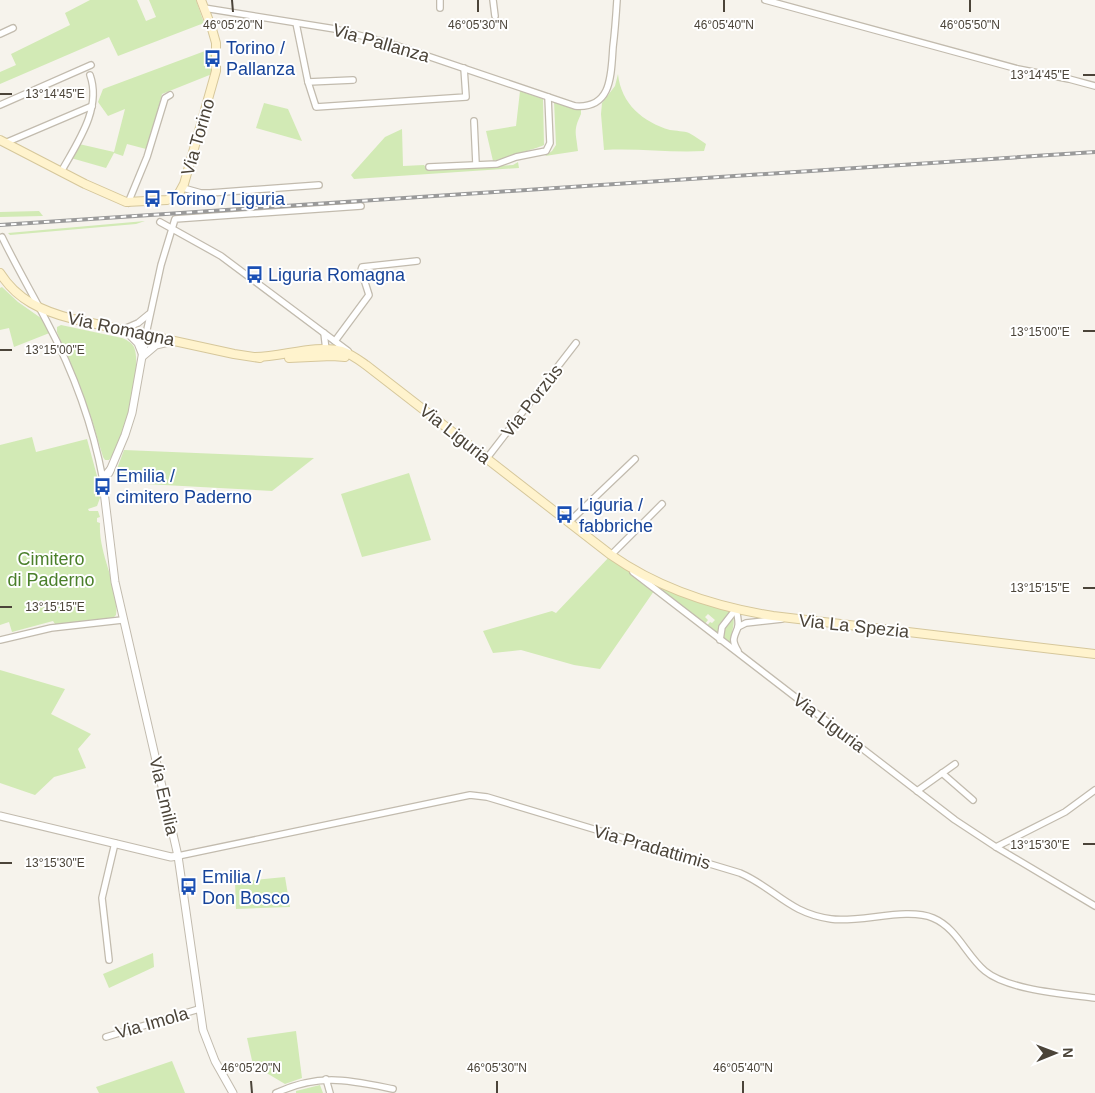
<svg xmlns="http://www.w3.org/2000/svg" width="1095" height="1093" viewBox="0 0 1095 1093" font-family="Arial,sans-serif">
  <rect width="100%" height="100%" fill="#f6f3ec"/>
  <g fill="#d2eab5">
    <path d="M90 0H137L146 21 156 17 149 0H196L204 23 118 56 109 37 0 84V72L16 65 11 54 70 25 65 13Z"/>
    <path d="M213 48 212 74 162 94 153 129 146 149 127 144 123 156 114 153 106 168 71 158 79 144 114 152 125 109 108 116 98 102 103 89Z"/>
    <path d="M618 74C621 104 643 122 670 130 676 131 684 131 689 133 695 136 700 140 706 144L704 151C671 153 638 148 604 150L601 114 602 103 615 86Z"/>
    <path d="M520 91 543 99 544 145C541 147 498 160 493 161L486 131 516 126Z"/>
    <path d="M554 101 581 109V114C573 131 576 132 578 151L545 156 552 151 556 145Z"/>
    <path d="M264 103 288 109 302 141 256 128Z"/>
    <path d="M402 129 403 166 424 165 428 170 513 165 518 162 519 168 354 179 351 175 385 137Z"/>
    <path d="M39 211 43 216 0 217V212Z"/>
    <path d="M145 221 136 224 10 235 8 233Z"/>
    <path d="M2 287 18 302 48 323 52 332 14 347 9 328 0 330V288Z"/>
    <path d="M61 325 122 338C127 340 131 342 134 347 143 368 124 445 109 460H105L103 457 91 417 57 332V327Z"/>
    <path d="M32 437 36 452 87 439 100 487V498L97 506 88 509 89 511H98L100 517 97 518V522L100 523C98 555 120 587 116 615L113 618 58 624H55L53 621 12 632 9 622 0 625V445Z"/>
    <path d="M124 450 314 458 272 491 127 483 115 474Z"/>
    <path d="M409 473 431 540 362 557 341 494Z"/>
    <path d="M611 555 654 591 600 669 574 665 521 650 493 653 483 631 552 611 556 613Z"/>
    <path d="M646 581 687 598 731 612 719 630 718 636 706 627 710 622 712 623 715 620 708 614 705 617 708 620 704 625Z"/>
    <path d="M733 616C736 627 729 634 731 645L723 639C723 629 727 624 733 616Z"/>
    <path d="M0 670 65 689 51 714 91 734 78 749 86 768 54 777 35 795 0 783Z"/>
    <path d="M285 877 290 907 236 909 235 882Z"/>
    <path d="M153 953 154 967 109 988 103 974Z"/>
    <path d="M296 1031 302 1078 285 1084 253 1065 247 1038Z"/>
    <path d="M172 1061 185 1093H99L96 1087Z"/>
    <path d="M320 1085 323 1093H296V1091Z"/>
  </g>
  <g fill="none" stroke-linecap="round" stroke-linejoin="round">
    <defs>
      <g id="minor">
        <path d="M440 0V8"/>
        <path d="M493 0 495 16"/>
        <path d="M765 0 1018 69 1069 79 1095 86"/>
        <path d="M204 8 335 29 389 43 575 106C612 109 611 75 613 47 615 31 616 16 617 0"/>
        <path d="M296 23 308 82 353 80"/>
        <path d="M0 34 13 28"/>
        <path d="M308 82 316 107 466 97 464 68"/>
        <path d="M0 105 91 65"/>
        <path d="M474 121 476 164"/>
        <path d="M5 143 92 106"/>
        <path d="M429 167 497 164 516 157 546 151 550 143 548 97"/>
        <path d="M61 172C77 143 102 109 90 75"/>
        <path d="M183 188 201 193H210L319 185"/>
        <path d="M128 203 147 157 165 98 170 95"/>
        <path d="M160 222 221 256 348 351"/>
        <path d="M2 237C16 266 32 293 47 322 73 371 93 426 103 480"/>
        <path d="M124 329 138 323 149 314"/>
        <path d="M324 333 326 350 328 353"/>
        <path d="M146 334 161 265 175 219 361 206"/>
        <path d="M335 341 369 295 361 270 362 267 417 261"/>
        <path d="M487 458 576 343"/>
        <path d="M569 522 635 459"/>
        <path d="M611 555 662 504"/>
        <path d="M633 572 955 820 996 847 1095 906"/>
        <path d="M736 609C737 614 739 621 738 627 734 638 731 639 738 651"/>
        <path d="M738 627 746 623 782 619"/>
        <path d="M0 640 51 628 122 620"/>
        <path d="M720 640 722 627 736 609"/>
        <path d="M942 773 973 800"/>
        <path d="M917 791 955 764"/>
        <path d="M996 847 1065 812 1095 790"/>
        <path d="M178 856 470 795 487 797 740 873C775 888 788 913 831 919 860 923 907 907 933 918 957 928 966 955 985 971 1008 990 1065 994 1095 998"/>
        <path d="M109 960 102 898 115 843"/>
        <path d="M106 1037 199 1009"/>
        <path d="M326 1079 330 1093"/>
        <path d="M276 1093C320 1073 348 1080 393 1089"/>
      </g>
      <g id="tertiary">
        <path d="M125 330 138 343 142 353"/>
        <path d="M143 356 156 345 173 341"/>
        <path d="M110 470 105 476 103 483 115 582 178 856 203 1030 215 1061 233 1093"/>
        <path d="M109 473 125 435 132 413 146 334"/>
        <path d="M0 816 171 857 178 856"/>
      </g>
      <g id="secondary">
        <path d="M0 140 85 184 126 202 167 200 178 195 184 184 216 71V43L212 29 201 0"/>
        <path d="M0 273C17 300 42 311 73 319L234 354 260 358"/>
        <path d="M255 357C283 357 314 344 342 351 351 354 359 360 366 365L611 555C658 588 717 607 773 616L1095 654"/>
        <path d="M289 358 332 356 345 357"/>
      </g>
    </defs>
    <use href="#minor" stroke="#c2bbae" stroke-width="8"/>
    <use href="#tertiary" stroke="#c2bbae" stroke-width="9"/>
    <use href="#secondary" stroke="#d6c79b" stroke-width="10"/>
    <use href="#minor" stroke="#fff" stroke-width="5.5"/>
    <use href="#tertiary" stroke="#fff" stroke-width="7"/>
    <use href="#secondary" stroke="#fff3cd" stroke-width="8"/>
    <defs>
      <path id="rail" d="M0 225 1095 152"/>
    </defs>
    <use href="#rail" stroke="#9a9a9a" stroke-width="4"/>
    <use href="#rail" stroke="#fff" stroke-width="2" stroke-dasharray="5.5" stroke-linecap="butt"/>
  </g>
  <path fill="none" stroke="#4b4439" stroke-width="2" d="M232 0 233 12M478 0V12M724 0V12M970 0V12M1083 75H1095M0 94H12M1083 331H1095M0 350H12M1083 588H1095M0 607H12M1083 844H1095M0 863H12M251 1081 252 1093M497 1081V1093M743 1081V1093"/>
  <defs>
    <symbol id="bus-bare" viewBox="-9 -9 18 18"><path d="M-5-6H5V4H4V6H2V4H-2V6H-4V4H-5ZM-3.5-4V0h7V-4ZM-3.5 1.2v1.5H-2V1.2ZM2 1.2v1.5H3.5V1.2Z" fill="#1a4fb4" stroke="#fff" stroke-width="2.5" paint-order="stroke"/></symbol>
  </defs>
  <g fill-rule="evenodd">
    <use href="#bus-bare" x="200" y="46" width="25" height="25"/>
    <use href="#bus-bare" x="140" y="186" width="25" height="25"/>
    <use href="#bus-bare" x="242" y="262" width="25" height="25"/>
    <use href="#bus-bare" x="90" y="474" width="25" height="25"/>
    <use href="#bus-bare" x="552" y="502" width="25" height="25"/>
    <use href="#bus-bare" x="176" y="874" width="25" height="25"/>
  </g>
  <g text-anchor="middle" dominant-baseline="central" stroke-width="4" stroke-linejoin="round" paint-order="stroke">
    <g font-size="18" fill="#4b4439" stroke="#fff">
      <text transform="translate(381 43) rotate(16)">Via Pallanza</text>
      <text transform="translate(198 137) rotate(-74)">Via Torino</text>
      <text transform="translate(121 329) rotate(12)">Via Romagna</text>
      <text transform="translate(532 401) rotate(-52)">Via Porzùs</text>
      <text transform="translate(455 434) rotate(38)">Via Liguria</text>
      <text transform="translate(854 626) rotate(6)">Via La Spezia</text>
      <text transform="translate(829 723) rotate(37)">Via Liguria</text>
      <text transform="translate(164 796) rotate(77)">Via Emilia</text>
      <text transform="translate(652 847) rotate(16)">Via Pradattimis</text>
      <text transform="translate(152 1023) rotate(-16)">Via Imola</text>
    </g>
    <g font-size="18" fill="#164399" stroke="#fff" text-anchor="start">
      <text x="226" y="48">Torino /<tspan x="226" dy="21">Pallanza</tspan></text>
      <text x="167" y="199">Torino / Liguria</text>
      <text x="268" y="275">Liguria Romagna</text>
      <text x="116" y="476">Emilia /<tspan x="116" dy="21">cimitero Paderno</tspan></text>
      <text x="579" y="505">Liguria /<tspan x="579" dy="21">fabbriche</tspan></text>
      <text x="202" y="877">Emilia /<tspan x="202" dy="21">Don Bosco</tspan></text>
    </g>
    <g font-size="18" fill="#4a7f2a" stroke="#fff">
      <text x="51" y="559">Cimitero<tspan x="51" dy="21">di Paderno</tspan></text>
    </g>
  </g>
  <g font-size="12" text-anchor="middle" fill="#4b4439" stroke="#fff" stroke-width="4" stroke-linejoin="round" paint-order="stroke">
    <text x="233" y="29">46°05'20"N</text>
    <text x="478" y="29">46°05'30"N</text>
    <text x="724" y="29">46°05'40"N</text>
    <text x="970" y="29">46°05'50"N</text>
    <text x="1040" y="79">13°14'45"E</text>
    <text x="55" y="98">13°14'45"E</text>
    <text x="1040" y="336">13°15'00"E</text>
    <text x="55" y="354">13°15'00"E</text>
    <text x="1040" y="592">13°15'15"E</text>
    <text x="55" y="611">13°15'15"E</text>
    <text x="1040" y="849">13°15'30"E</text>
    <text x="55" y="867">13°15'30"E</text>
    <text x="251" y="1072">46°05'20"N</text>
    <text x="497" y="1072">46°05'30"N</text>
    <text x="743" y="1072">46°05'40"N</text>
  </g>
  <g transform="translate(1055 1053) rotate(89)" stroke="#ffffff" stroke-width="4" paint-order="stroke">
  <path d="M0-4L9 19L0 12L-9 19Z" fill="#4b4439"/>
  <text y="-8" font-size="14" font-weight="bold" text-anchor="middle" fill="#4b4439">N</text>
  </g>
</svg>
